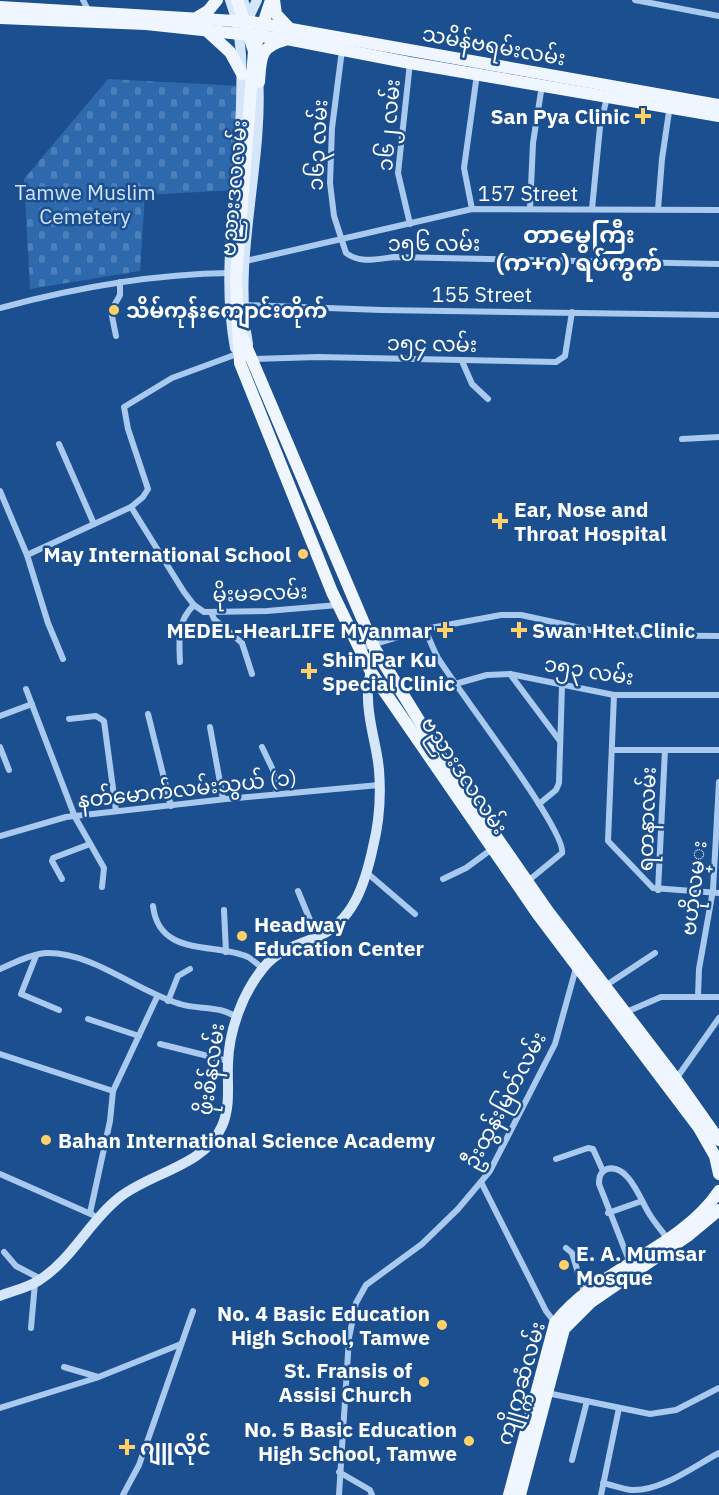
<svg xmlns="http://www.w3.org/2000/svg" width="719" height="1495" viewBox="0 0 719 1495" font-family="'IBM Plex Sans','Noto Sans Myanmar',sans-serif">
  <defs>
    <pattern id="cemetery-stones" width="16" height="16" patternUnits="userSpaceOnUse" patternTransform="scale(1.5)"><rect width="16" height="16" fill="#2e69ad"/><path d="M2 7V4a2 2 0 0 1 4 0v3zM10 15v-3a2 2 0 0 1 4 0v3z" fill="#4d80b9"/></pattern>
  </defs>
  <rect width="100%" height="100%" fill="#1b4f8f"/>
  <path fill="url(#cemetery-stones)" d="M108 79 240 86 235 190 145 195 140 271 30 289 24 179Z"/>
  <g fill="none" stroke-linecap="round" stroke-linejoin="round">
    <g stroke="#a9c9ee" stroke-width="6">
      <path d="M83 0 89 12"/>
      <path d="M635 0 719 16"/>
      <path d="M342 50 332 128 330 183 334 216 346 253C360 264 377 259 394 257L719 264"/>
      <path d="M472 209 464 168 477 74"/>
      <path d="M530 209 533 143 542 85"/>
      <path d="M592 209 600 127 607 97"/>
      <path d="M658 209 662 159 670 105"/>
      <path d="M410 224 398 173 410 63"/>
      <path d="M246 261 472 209 719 210"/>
      <path d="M244 305 381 310 719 315"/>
      <path d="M0 308C74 288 153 274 230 273"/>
      <path d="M116 336 111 311 120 295V282"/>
      <path d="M253 359 318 357 556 362 565 356 572 312"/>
      <path d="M462 361 472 384 488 399"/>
      <path d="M682 439 719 437"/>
      <path d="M59 444 94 524"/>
      <path d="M0 491 27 555 48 623 63 659"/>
      <path d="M131 507 184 592 194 605 204 612 267 611 338 605"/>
      <path d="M27 555 131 507 143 497 148 489 128 429 124 407 172 378 237 354"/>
      <path d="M211 612 214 619 242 643 252 674"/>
      <path d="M425 629C429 638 433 649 438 658 456 688 567 831 562 853L528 881"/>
      <path d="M359 649 425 629 501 615H521L613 635 719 636"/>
      <path d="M180 662C179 640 177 621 194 605"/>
      <path d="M510 674 560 741"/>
      <path d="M455 684 487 675 510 674 614 695H719"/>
      <path d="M26 689 75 817 104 868 102 887"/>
      <path d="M614 695 608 841 653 888 719 893"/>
      <path d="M148 714 171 806"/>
      <path d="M0 716 32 704"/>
      <path d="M69 719 96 716 104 721 116 811"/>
      <path d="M210 727 223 799"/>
      <path d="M0 747 9 770"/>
      <path d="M262 747 273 770 277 794"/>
      <path d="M612 750H719"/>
      <path d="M539 804 556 790 559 783 562 686"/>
      <path d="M0 836 66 817 226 799 379 785"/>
      <path d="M366 872 415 914"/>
      <path d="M62 879 52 861 53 858 90 844"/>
      <path d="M443 879 466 868 492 849"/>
      <path d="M658 890 665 750"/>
      <path d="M298 891 317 937"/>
      <path d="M153 906C159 958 216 942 248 957 253 960 258 965 263 968"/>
      <path d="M224 910 226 952"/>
      <path d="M36 956 21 994 59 1010"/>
      <path d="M0 969C14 963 33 953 48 953 94 953 136 991 180 1004 198 1010 222 1005 237 1018"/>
      <path d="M605 986 655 953"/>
      <path d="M698 997 699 969 713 890 719 782"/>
      <path d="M168 1001 178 976 190 969"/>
      <path d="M624 1013 661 997H719"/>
      <path d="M88 1019 139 1036"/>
      <path d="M160 1044 228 1061"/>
      <path d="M0 1054 113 1091"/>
      <path d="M676 1079 719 1018"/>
      <path d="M556 1159 588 1148 593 1149 603 1171"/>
      <path d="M0 1174 93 1215"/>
      <path d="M481 1182 546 1311 556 1324"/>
      <path d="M90 1213 110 1121 113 1091 157 997"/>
      <path d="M608 1213 642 1201"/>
      <path d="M566 1248 572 1253 585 1295"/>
      <path d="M4 1252 16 1266 41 1279"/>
      <path d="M630 1263 599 1184C599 1177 600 1172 607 1169 629 1163 641 1202 650 1215 655 1223 661 1230 667 1238"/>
      <path d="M31 1328 35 1283"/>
      <path d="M64 1367 98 1377"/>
      <path d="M547 1393 650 1414 676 1410 719 1388"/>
      <path d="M0 1408 96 1378 181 1344"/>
      <path d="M572 1460 587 1401"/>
      <path d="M339 1472 370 1490 372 1495"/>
      <path d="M603 1483C612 1485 622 1489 631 1490 661 1492 694 1466 719 1453"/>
      <path d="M123 1495 139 1465 193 1311"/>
      <path d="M339 1495 349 1338 356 1303 366 1285 422 1244 458 1209 490 1171 555 1044 576 968"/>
      <path d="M601 1495 619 1408"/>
    </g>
    <g stroke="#d6e6fa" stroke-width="10">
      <path d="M230 0C243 35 242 68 241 105 239 185 220 269 235 348"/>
      <path d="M243 0 253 27"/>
      <path d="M249 17 257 0"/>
      <path d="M248 344C232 256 264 164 258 75"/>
      <path d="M0 1296C12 1291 27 1288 38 1281 72 1260 89 1221 120 1197 152 1172 205 1166 222 1126 231 1106 227 1084 228 1063 229 1030 243 992 264 967 277 951 297 945 315 938 353 923 365 884 373 847 379 823 381 795 379 770 377 746 368 722 368 698 367 682 372 665 375 649"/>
    </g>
    <g stroke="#f0f6ff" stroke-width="12">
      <path d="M274 0 276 14 290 29"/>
      <path d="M0 7 252 22 719 105"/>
      <path d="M198 17 208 11 217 0"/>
      <path d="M0 18 146 24 287 39 410 63 719 116"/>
      <path d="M206 30 230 52 242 74"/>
      <path d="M259 82C261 58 259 47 285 40"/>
      <path d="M238 327 240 363 332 592 371 672 539 916 699 1128 715 1156 719 1174"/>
      <path d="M241 334 375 649 444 761 547 910 676 1079 719 1140"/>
      <path d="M509 1495 555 1323C598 1268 679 1250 719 1191"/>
      <path d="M520 1495 564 1329 591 1302 689 1235 719 1210"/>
    </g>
    <g stroke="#f0f6ff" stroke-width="12">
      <path d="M237 0 254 51 236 279 238 327"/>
      <path d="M254 51 271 0"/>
    </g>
  </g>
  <g fill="#ffd166" stroke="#1b4f8f" stroke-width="2">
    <path d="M640 107h6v6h6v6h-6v6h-6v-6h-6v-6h6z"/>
    <circle cx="114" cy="310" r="6"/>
    <path d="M497 512h6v6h6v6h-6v6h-6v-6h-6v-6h6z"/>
    <circle cx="303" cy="554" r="6"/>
    <path d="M442 621h6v6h6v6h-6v6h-6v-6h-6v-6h6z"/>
    <path d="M516 621h6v6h6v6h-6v6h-6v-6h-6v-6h6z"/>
    <path d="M306 662h6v6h6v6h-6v6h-6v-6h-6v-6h6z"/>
    <circle cx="242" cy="936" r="6"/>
    <circle cx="46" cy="1140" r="6"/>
    <circle cx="564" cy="1265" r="6"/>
    <circle cx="442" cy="1325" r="6"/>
    <circle cx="424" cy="1382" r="6"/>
    <circle cx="469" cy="1441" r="6"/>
    <path d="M124 1438h6v6h6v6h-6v6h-6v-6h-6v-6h6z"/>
  </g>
  <g text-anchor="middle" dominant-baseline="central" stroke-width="5" stroke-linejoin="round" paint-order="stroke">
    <g font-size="21" fill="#fff" stroke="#1b4f8f">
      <text transform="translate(494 45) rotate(10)">သမိန်ဗရမ်းလမ်း</text>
      <text transform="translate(388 125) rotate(-85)">၁၆၂ လမ်း</text>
      <text transform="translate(317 145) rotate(-87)">၁၆၃ လမ်း</text>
      <text transform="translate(233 188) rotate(-85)">ဗညားဒလလမ်း</text>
      <text x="528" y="193">157 Street</text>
      <text x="434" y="243">၁၅၆ လမ်း</text>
      <text x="482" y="294">155 Street</text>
      <text transform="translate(432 343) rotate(1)">၁၅၄ လမ်း</text>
      <text transform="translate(260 592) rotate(-2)">မိုးမခလမ်း</text>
      <text transform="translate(589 670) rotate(9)">၁၅၃ လမ်း</text>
      <text transform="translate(465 775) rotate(56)">ဗညားဒလလမ်း</text>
      <text transform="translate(187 788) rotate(-6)">နတ်မောက်လမ်းသွယ် (၁)</text>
      <text transform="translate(646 819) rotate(-88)">ရတနာလမ်း</text>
      <text transform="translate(693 888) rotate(-83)">ဗဟိုလမ္း</text>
      <text transform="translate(210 1069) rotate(-82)">ဖိုးစိန်လမ်း</text>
      <text transform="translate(504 1100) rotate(-62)">ဦးထွန်းမြတ်လမ်း</text>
      <text transform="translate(520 1383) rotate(-74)">ကျိုက္ကဆံလမ်း</text>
    </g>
    <g font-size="21" font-weight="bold" fill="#fff" stroke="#1b4f8f" text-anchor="start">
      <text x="630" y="116" text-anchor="end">San Pya Clinic</text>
      <text x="126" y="310">သိမ်ကုန်းကျောင်းတိုက်</text>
      <text x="514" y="509">Ear, Nose and<tspan x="514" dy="24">Throat Hospital</tspan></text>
      <text x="291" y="554" text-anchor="end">May International School</text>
      <text x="432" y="630" text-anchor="end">MEDEL-HearLIFE Myanmar</text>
      <text x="532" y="630">Swan Htet Clinic</text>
      <text x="322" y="659">Shin Par Ku<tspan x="322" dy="24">Special Clinic</tspan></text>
      <text x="254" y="924">Headway<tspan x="254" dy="24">Education Center</tspan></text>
      <text x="58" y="1140">Bahan International Science Academy</text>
      <text x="576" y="1253">E. A. Mumsar<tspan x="576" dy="24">Mosque</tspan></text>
      <text x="430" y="1313" text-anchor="end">No. 4 Basic Education<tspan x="430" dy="24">High School, Tamwe</tspan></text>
      <text x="412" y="1370" text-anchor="end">St. Fransis of<tspan x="412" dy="24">Assisi Church</tspan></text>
      <text x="457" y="1429" text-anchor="end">No. 5 Basic Education<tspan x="457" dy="24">High School, Tamwe</tspan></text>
      <text x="140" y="1447">ဂျူလိုင်</text>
    </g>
    <g font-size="21" fill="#cfe3fa" stroke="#1b4f8f">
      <text x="85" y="192">Tamwe Muslim<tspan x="85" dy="24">Cemetery</tspan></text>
    </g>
    <g font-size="24" font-weight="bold" fill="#fff" stroke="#1b4f8f">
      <text x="579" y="234">တာမွေကြီး<tspan x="579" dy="28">(က+ဂ) ရပ်ကွက်</tspan></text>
    </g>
  </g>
</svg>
